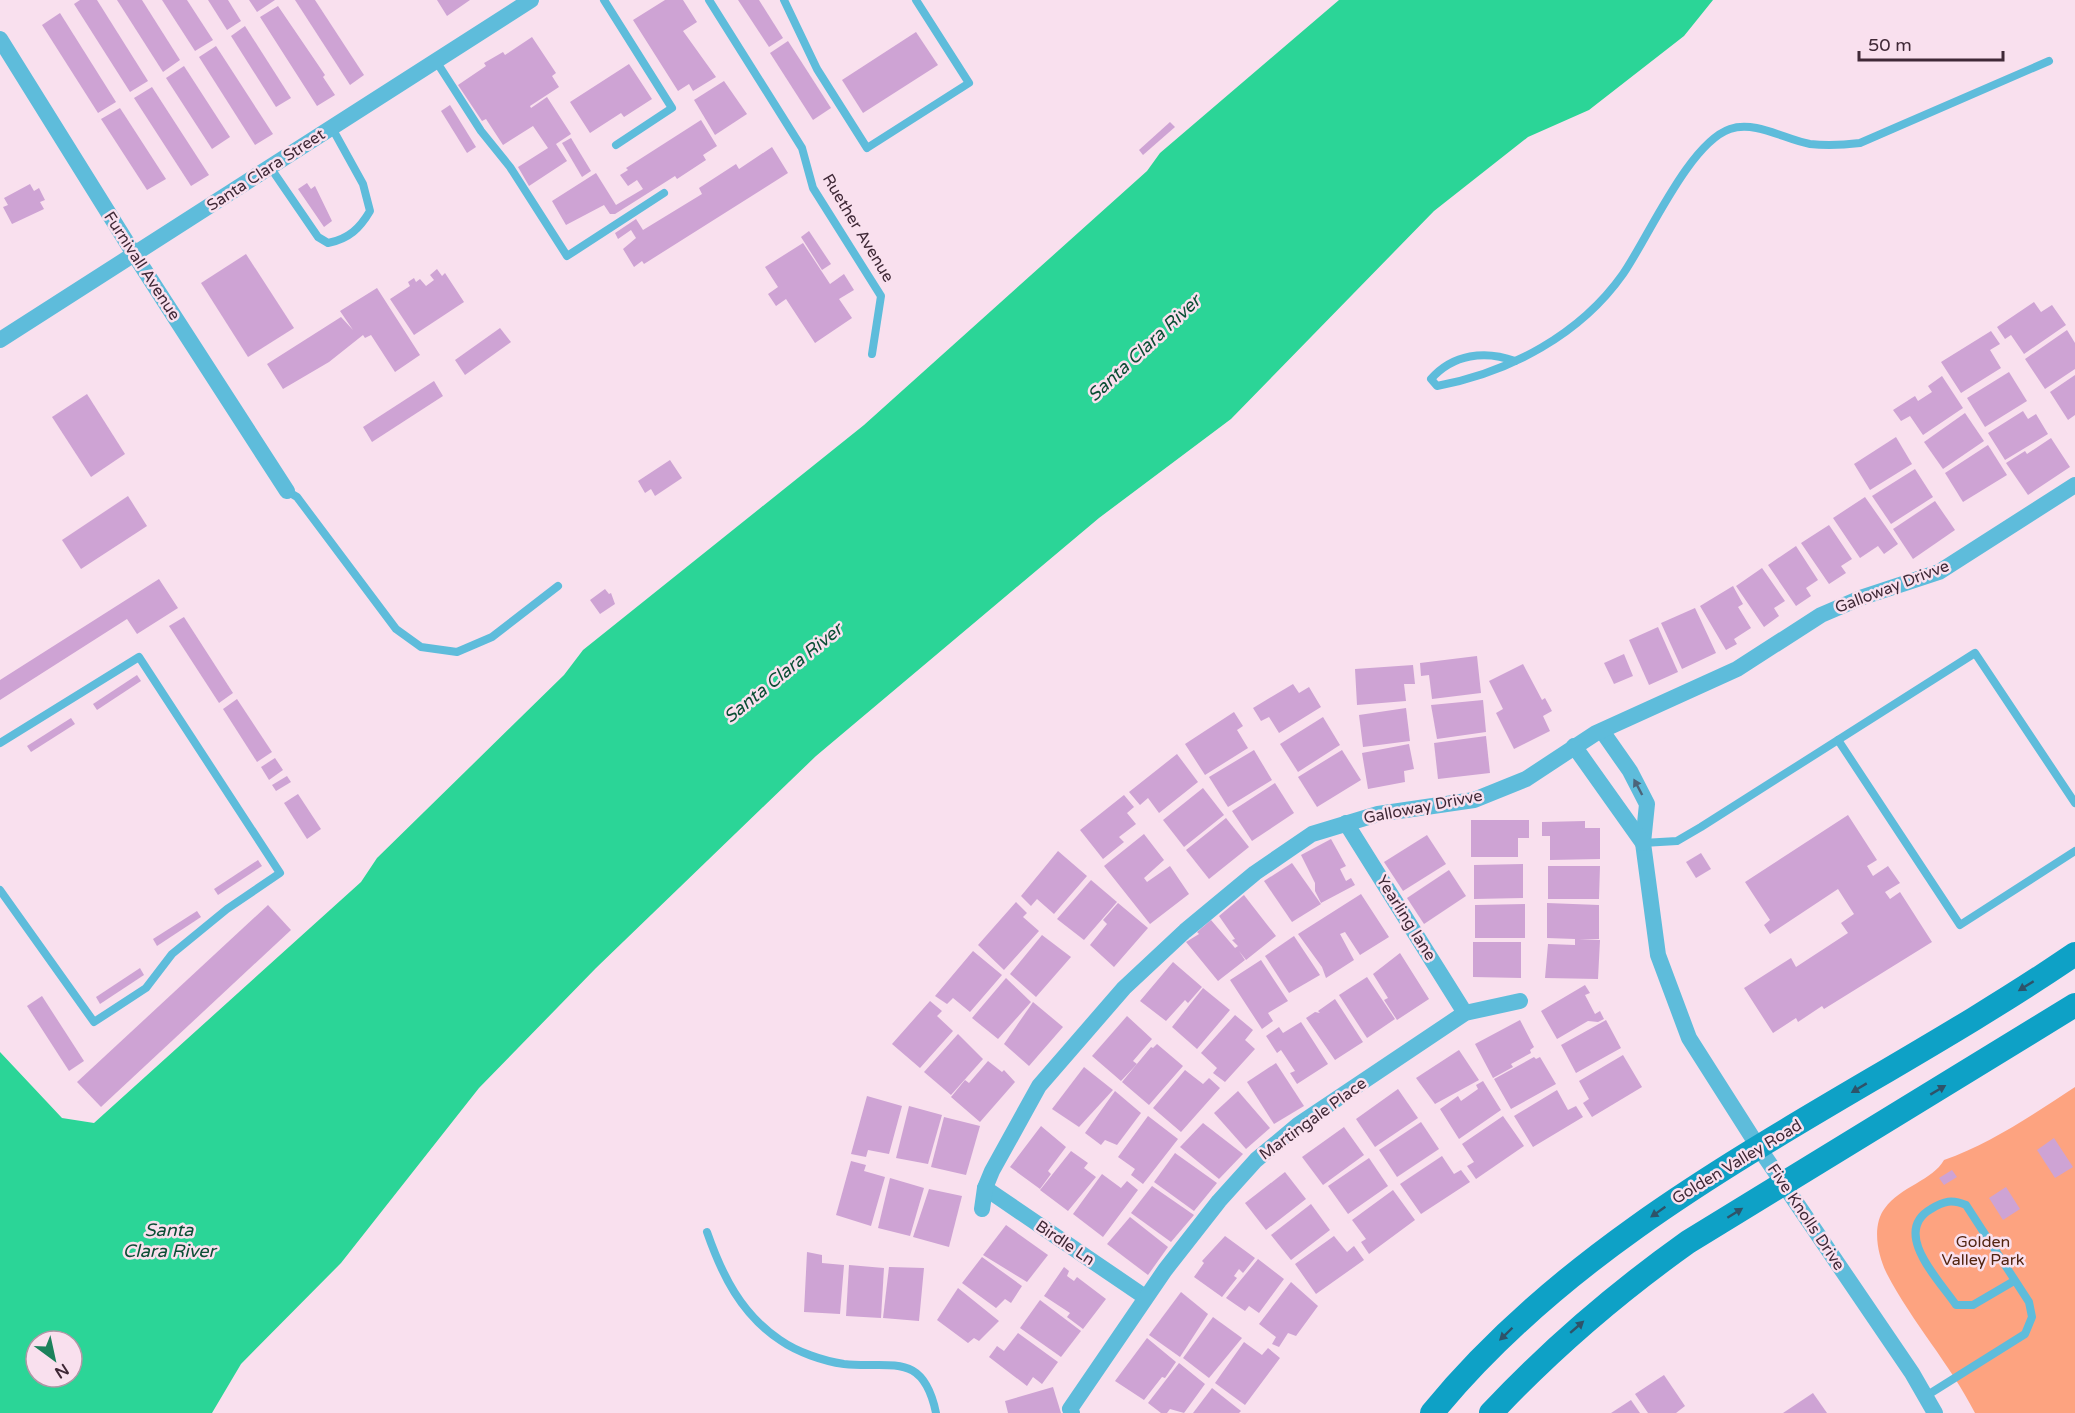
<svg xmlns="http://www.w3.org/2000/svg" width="2075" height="1413" viewBox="0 0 2075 1413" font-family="'Varela Round',sans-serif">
  <rect width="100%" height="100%" fill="#f9e0ee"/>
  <path fill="#fda380" d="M2075 1087V1413H1975C1950 1364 1912 1322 1887 1274 1878 1256 1871 1226 1885 1208 1900 1187 1933 1180 1944 1160 1990 1144 2034 1114 2075 1087Z"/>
  <path fill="#2bd597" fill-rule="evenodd" d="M1339 0H1713L1684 36 1589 110 1528 137 1434 211 1231 419 1099 518 816 756 596 968 479 1088 341 1263 241 1364 212 1413H0V1052L62 1118 94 1123 361 882 377 858 564 675 583 650 864 425 1147 171 1160 153ZM36 1341H72V1377H36Z"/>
  <g fill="#cea3d4">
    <path d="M80 0H97L148 81 130 92 74 4Z"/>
    <path d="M117 0H142L180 60 163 72Z"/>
    <path d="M162 0H187L213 40 195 51Z"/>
    <path d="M208 0H228L241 21 227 30Z"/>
    <path d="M249 0H275L257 12Z"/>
    <path d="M295 0H315L364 75 350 85Z"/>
    <path d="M437 0H470L447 16Z"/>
    <path d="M665 0H683L697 22 683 31 716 77 693 91 689 84 678 91 633 20Z"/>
    <path d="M738 0H759L783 38 769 47Z"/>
    <path d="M278 6 325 75 323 77 335 95 317 106 260 17Z"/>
    <path d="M60 13 116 102 98 113 42 25Z"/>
    <path d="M245 26 291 98 276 107 231 36Z"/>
    <path d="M916 32 938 65 863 113 842 80Z"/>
    <path d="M532 37 556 73 552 76 559 87 530 106 531 108 547 97 571 134 556 144 567 161 529 186 518 167 548 148 533 126 503 145 486 119 482 121 458 85 486 66 484 63 503 52 505 55Z"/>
    <path d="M788 41 831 108 813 120 770 53Z"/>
    <path d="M216 46 273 134 255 145 199 57Z"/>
    <path d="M629 64 652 99 624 117 621 113 590 133 570 102Z"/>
    <path d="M184 66 230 137 212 149 166 78Z"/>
    <path d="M724 81 747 114 715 135 694 100Z"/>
    <path d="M152 87 209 175 191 186 134 98Z"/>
    <path d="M450 105 476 147 467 153 441 111Z"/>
    <path d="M120 108 166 179 147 190 101 119Z"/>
    <path d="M701 120 717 146 703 155 706 160 677 179 675 176 615 214H610L604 205 566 225 552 201 596 173 616 205 643 189 637 180 628 186 620 175 628 170 626 168Z"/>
    <path d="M1170 122 1175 127 1143 155 1139 150Z"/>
    <path d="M571 138 591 171 582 177 562 143Z"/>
    <path d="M772 147 788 173 644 264 642 261 634 267 623 249 636 238 631 230 618 239 615 233 636 219 643 230 702 194 699 188 736 164 739 169Z"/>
    <path d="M307 183 311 189 315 186 332 221 324 227 298 189Z"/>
    <path d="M30 184 34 191 39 188 45 200 40 202 44 209 12 224 3 207 8 205 4 198Z"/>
    <path d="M809 231 831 264 822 270 801 237Z"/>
    <path d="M803 243 830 284 844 274 854 290 839 299 852 318 815 343 786 299 776 306 768 294 778 287 765 267Z"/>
    <path d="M246 254 294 328 248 357 201 283Z"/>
    <path d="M437 269 442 276 445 273 464 302 414 335 390 299 410 286 408 282 414 278 416 282 420 279 426 286 434 280 430 275Z"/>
    <path d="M377 288 420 355 395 372 371 335 365 338 363 335 329 362 283 389 267 364 341 317 353 330 340 311Z"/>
    <path d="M2034 302 2041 312 2052 305 2066 325 2024 354 2011 335 2005 339 1997 327Z"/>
    <path d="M500 328 511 342 465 375 455 360Z"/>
    <path d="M2067 330 2075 343V369L2045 389 2025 359Z"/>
    <path d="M1991 331 2000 344 1990 350 2001 368 1961 393 1941 362Z"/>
    <path d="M2009 372 2027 401 1985 427 1967 398Z"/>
    <path d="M2075 375V415L2068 420 2050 392Z"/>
    <path d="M1942 376 1963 408 1923 435 1910 416 1901 421 1893 410 1915 396 1918 401 1932 392 1928 386Z"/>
    <path d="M434 381 443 396 372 442 363 427Z"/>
    <path d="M87 394 125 454 91 477 52 417Z"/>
    <path d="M2023 411 2028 419 2036 414 2048 434 2005 460 1988 433Z"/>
    <path d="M1965 413 1984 441 1943 469 1924 442Z"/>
    <path d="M1896 437 1912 464 1870 490 1854 464Z"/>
    <path d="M2051 438 2070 467 2028 495 2006 463 2025 451 2027 454Z"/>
    <path d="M1988 445 2007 475 1963 502 1945 473Z"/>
    <path d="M670 460 682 478 655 496 651 489 645 493 638 481Z"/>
    <path d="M1915 469 1933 497 1891 524 1872 496Z"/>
    <path d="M128 496 147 526 81 569 62 540Z"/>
    <path d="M1865 497 1898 544 1884 554 1878 546 1860 558 1833 518Z"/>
    <path d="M1935 501 1955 530 1913 559 1893 529Z"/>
    <path d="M1829 525 1852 559 1841 566 1846 573 1829 584 1801 543Z"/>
    <path d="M1796 546 1818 580 1806 588 1811 596 1796 606 1768 565Z"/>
    <path d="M1762 568 1785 601 1774 608 1779 616 1764 627 1736 586Z"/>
    <path d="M159 579 178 608 137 634 127 619 0 700V680Z"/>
    <path d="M1733 586 1743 604 1738 607 1751 628 1734 639 1737 644 1726 650 1700 606Z"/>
    <path d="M605 589 609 594 611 593 615 604 600 614 590 600Z"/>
    <path d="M1695 608 1716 653 1682 669 1661 623Z"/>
    <path d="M184 617 233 693 219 703 169 626Z"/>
    <path d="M1658 627 1678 672 1649 685 1629 640Z"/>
    <path d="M1624 654 1633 676 1614 684 1604 663Z"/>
    <path d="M1477 656 1481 693 1432 699 1429 675 1421 676 1420 663Z"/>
    <path d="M1523 664 1542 700 1545 698 1552 711 1543 716 1550 731 1514 749 1496 713 1503 709 1489 681Z"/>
    <path d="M1413 665 1415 684H1404L1406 701 1357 705 1355 669Z"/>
    <path d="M137 675 141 681 97 710 93 704Z"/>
    <path d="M1293 684 1299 693 1309 687 1321 707 1279 733 1269 717 1261 721 1253 708Z"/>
    <path d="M237 699 272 752 257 762 223 709Z"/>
    <path d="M1483 700 1486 732 1437 739 1431 705Z"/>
    <path d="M1406 708 1410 741 1363 747 1359 715Z"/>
    <path d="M1234 712 1243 726 1237 730 1248 748 1205 775 1185 744Z"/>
    <path d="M1323 717 1340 745 1298 772 1280 744Z"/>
    <path d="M71 718 75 724 31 752 27 746Z"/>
    <path d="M1486 736 1490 773 1438 779 1434 743Z"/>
    <path d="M1409 744 1414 769 1404 771 1405 782 1368 789 1362 753Z"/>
    <path d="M1254 750 1272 780 1228 807 1209 777Z"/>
    <path d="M1342 750 1361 780 1317 807 1298 777Z"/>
    <path d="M1177 754 1198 782 1159 813 1148 798 1140 805 1129 792Z"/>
    <path d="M275 758 283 770 269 780 261 767Z"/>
    <path d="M287 776 291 782 276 791 272 785Z"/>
    <path d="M1275 783 1294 813 1252 841 1232 811Z"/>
    <path d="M1203 788 1224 815 1184 847 1163 820Z"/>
    <path d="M298 794 321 829 307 839 284 803Z"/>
    <path d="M1124 795 1134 807 1127 813 1136 824 1119 837 1124 842 1103 859 1080 830Z"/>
    <path d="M1848 815 1877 860 1867 866 1873 876 1888 866 1900 883 1885 892 1890 899 1900 892 1932 942 1824 1009 1822 1006 1798 1022 1796 1018 1773 1033 1744 988 1791 958 1796 967 1848 933 1841 923 1854 914 1838 889 1770 934 1764 925 1770 920 1745 882Z"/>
    <path d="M1226 818 1249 847 1209 879 1186 850Z"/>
    <path d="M1471 820H1529V838H1518V857H1471Z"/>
    <path d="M1585 821V828H1600V859L1550 860V836H1542V822Z"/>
    <path d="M1144 834 1164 860 1144 878 1147 882 1170 866 1189 894 1150 924 1104 866Z"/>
    <path d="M1427 835 1446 864 1403 891 1384 862Z"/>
    <path d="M1331 839 1346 866 1340 869 1346 881 1351 878 1355 885 1321 903 1315 891V883L1301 855Z"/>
    <path d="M1058 851 1087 876 1054 914 1037 899 1031 906 1021 896Z"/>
    <path d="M1701 853 1711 869 1696 878 1686 862Z"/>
    <path d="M258 860 262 866 218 895 214 889Z"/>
    <path d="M1292 863 1321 904 1292 922 1264 881Z"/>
    <path d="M1523 864V898L1474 899V865Z"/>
    <path d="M1548 866H1600L1599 899H1548Z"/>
    <path d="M1449 870 1466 896 1424 924 1407 898Z"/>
    <path d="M1091 880 1117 902 1084 940 1057 919Z"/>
    <path d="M1361 894 1389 937 1360 955 1345 932 1340 934 1354 960 1326 978 1322 967 1298 934Z"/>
    <path d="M1244 895 1276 936 1246 960 1239 951 1245 960 1218 981 1186 942 1199 934 1197 932 1211 920 1235 948 1238 946 1232 940 1235 939 1219 916Z"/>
    <path d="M1016 902 1027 913 1023 917 1039 931 1004 970 978 945Z"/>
    <path d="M1118 903 1148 928 1114 967 1090 945 1107 924 1103 920Z"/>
    <path d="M1547 903 1599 905V939L1579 940H1600L1598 979 1545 978 1548 944 1575 945V939L1547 938Z"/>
    <path d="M1525 904V938H1475V905Z"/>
    <path d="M268 905 291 930 101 1107 77 1082Z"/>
    <path d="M197 911 201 917 157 946 153 939Z"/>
    <path d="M1042 935 1071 957 1036 997 1010 974Z"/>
    <path d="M1294 936 1320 975 1289 993 1265 956Z"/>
    <path d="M1473 942H1521V978L1473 977Z"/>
    <path d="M973 951 1002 975 970 1012 953 998 947 1004 935 996Z"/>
    <path d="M1400 953 1429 999 1397 1020 1384 1000 1388 998 1373 974Z"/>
    <path d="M1261 960 1288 1001 1268 1013 1273 1021 1262 1029 1230 980Z"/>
    <path d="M1173 962 1202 987 1188 1003 1185 1000 1166 1021 1140 1001Z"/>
    <path d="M140 968 144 975 100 1004 96 997Z"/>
    <path d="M1367 977 1395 1019 1367 1038 1339 995Z"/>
    <path d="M1006 978 1031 1002 998 1039 972 1018Z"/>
    <path d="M1585 985 1590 993 1585 995 1595 1014 1600 1011 1604 1019 1598 1022 1588 1021 1557 1039 1541 1011Z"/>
    <path d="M1203 988 1230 1010 1197 1049 1172 1027Z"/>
    <path d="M42 996 84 1061 69 1071 27 1006Z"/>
    <path d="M1335 999 1363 1042 1335 1060 1306 1018 1315 1012 1320 1013 1318 1011Z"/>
    <path d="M930 1001 942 1011 937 1016 953 1031 920 1068 892 1044Z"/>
    <path d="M1033 1002 1063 1027 1029 1066 1004 1044Z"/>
    <path d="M1235 1015 1253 1030 1245 1040 1255 1049 1225 1082 1213 1073 1217 1068 1201 1053Z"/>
    <path d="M1127 1016 1152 1039 1133 1061 1137 1064 1121 1081 1092 1056Z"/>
    <path d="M1520 1020 1534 1047 1530 1050 1531 1053 1511 1064 1513 1067 1493 1078 1475 1044Z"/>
    <path d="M1606 1020 1621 1048 1576 1073 1561 1045Z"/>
    <path d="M1301 1022 1328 1064 1297 1084 1290 1073 1295 1071 1281 1050 1277 1053 1266 1036 1279 1027 1283 1033Z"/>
    <path d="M958 1034 983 1059 951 1095 924 1072Z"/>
    <path d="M1157 1044 1183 1066 1149 1105 1122 1082 1151 1047 1153 1048Z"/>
    <path d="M1459 1050 1479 1080 1435 1104 1416 1078Z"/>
    <path d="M1623 1055 1642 1087 1592 1117 1583 1103 1589 1099 1579 1081Z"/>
    <path d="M1534 1057 1536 1059 1540 1057 1556 1084 1511 1109 1494 1079Z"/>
    <path d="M988 1061 1002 1072 1004 1070 1015 1082 980 1122 951 1097 965 1080 969 1083Z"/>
    <path d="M1276 1063 1304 1106 1274 1124 1247 1082Z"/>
    <path d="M1084 1067 1113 1090 1079 1127 1052 1109Z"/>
    <path d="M1185 1070 1203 1084 1209 1078 1220 1088 1181 1132 1153 1108Z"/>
    <path d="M1483 1081 1501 1110 1459 1139 1440 1109 1458 1096 1461 1101 1478 1089 1476 1085Z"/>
    <path d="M1398 1089 1418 1118 1375 1147 1356 1119Z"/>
    <path d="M1557 1090 1568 1110 1576 1106 1583 1117 1533 1147 1514 1116Z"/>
    <path d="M1115 1091 1141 1113 1117 1145 1105 1140 1101 1145 1085 1133Z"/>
    <path d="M1238 1091 1270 1128 1246 1149 1214 1113Z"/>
    <path d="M867 1096 902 1106 889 1154 868 1150 866 1157 851 1154Z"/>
    <path d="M909 1106 942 1115 928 1164 896 1158Z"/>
    <path d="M1148 1116 1178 1139 1143 1184 1131 1175 1135 1169 1118 1157Z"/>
    <path d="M1503 1116 1524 1146 1476 1179 1467 1166 1474 1162 1462 1144Z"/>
    <path d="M944 1117 980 1126 966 1175 931 1167Z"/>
    <path d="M1421 1122 1439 1149 1397 1177 1379 1150Z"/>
    <path d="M1203 1123 1243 1154 1219 1179 1180 1147Z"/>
    <path d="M1041 1126 1066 1147 1048 1171 1051 1174 1040 1189 1010 1167Z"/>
    <path d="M1344 1127 1364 1155 1323 1185 1302 1157Z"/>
    <path d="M2054 1138 2073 1167 2055 1178 2037 1150Z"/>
    <path d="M1071 1151 1088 1163 1084 1168 1096 1177 1068 1211 1040 1190Z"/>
    <path d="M1175 1153 1217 1183 1194 1211 1154 1182Z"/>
    <path d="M1442 1156 1454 1174 1461 1170 1470 1182 1421 1214 1400 1184Z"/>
    <path d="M1369 1158 1388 1186 1348 1214 1328 1186Z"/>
    <path d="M851 1161 866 1165 864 1171 885 1177 871 1226 836 1215Z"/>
    <path d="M1952 1170 1957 1177 1944 1185 1939 1178Z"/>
    <path d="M1285 1172 1306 1199 1266 1230 1245 1203Z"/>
    <path d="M1102 1174 1121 1188 1127 1181 1138 1190 1103 1237 1073 1214Z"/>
    <path d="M890 1178 924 1188 910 1236 878 1228Z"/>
    <path d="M1152 1186 1194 1215 1171 1242 1131 1213Z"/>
    <path d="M2006 1187 2020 1209 2003 1220 1989 1198Z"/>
    <path d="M929 1189 962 1196 949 1247 913 1237Z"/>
    <path d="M1393 1190 1415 1220 1369 1254 1361 1242 1366 1239 1352 1220Z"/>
    <path d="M1311 1204 1330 1230 1291 1260 1271 1235Z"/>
    <path d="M1130 1217 1168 1247 1148 1275 1107 1244Z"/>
    <path d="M1006 1225 1048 1255 1027 1282 983 1255Z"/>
    <path d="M1225 1236 1255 1258 1243 1273 1239 1269 1234 1276 1237 1278 1222 1297 1194 1277 1204 1263 1202 1261Z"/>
    <path d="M1334 1236 1347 1252 1354 1246 1364 1260 1316 1294 1295 1264Z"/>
    <path d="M807 1252 822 1255V1263L844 1265 840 1314 804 1312Z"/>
    <path d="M982 1257 1022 1286 1011 1303 1005 1299 996 1308 962 1283Z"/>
    <path d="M1258 1259 1284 1279 1259 1313 1249 1306 1245 1311 1226 1298Z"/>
    <path d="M849 1265 884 1268 881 1318 846 1316Z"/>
    <path d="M889 1267 924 1268 919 1321 883 1318Z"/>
    <path d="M1064 1267 1069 1271 1067 1276 1074 1281 1077 1277 1106 1299 1083 1329 1067 1317 1070 1313 1044 1296Z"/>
    <path d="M1291 1282 1318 1306 1296 1336 1288 1333 1279 1347 1272 1344 1276 1337 1259 1324Z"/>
    <path d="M958 1288 999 1321 979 1341 974 1338 968 1343 937 1320Z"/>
    <path d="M1181 1292 1208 1314 1180 1357 1149 1335Z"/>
    <path d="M1040 1300 1081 1331 1061 1357 1020 1328Z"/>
    <path d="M1213 1317 1242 1338 1209 1378 1183 1358Z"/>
    <path d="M1018 1333 1058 1362 1042 1384 1033 1377 1027 1386 989 1357 997 1346 1004 1351Z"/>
    <path d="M1147 1338 1176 1362 1165 1378 1162 1377 1144 1400 1115 1381Z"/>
    <path d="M1244 1342 1262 1355 1268 1348 1280 1358 1245 1405 1215 1383Z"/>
    <path d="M1179 1363 1205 1384 1184 1413 1170 1409 1167 1413H1161L1148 1403Z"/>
    <path d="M1664 1375 1685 1406 1676 1413H1648L1635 1394Z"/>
    <path d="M1053 1387 1061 1413H1008L1005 1401Z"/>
    <path d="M1212 1388 1241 1411 1239 1413H1193Z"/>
    <path d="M1813 1393 1827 1413H1783Z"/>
    <path d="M1631 1400 1640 1413H1611Z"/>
  </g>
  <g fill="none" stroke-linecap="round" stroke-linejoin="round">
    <g stroke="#5ebcdb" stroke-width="8">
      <path d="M604 0 672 108 616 145"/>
      <path d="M709 0 802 148 813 188 881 296 872 354"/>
      <path d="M784 0 817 69 867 148 969 83 916 0"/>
      <path d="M436 61 481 131 510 167 567 256 664 193"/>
      <path d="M270 167 318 237 328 243C349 239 360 228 370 211L363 184 332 128"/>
      <path d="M1515 361C1485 350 1453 354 1431 379L1437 386C1510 372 1580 335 1623 274 1648 238 1689 143 1730 129 1755 120 1786 140 1810 144 1827 146 1844 145 1860 143L2049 61"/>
      <path d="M287 491 297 497 396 629 421 647 457 652 492 637 558 586"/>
      <path d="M1838 740 1960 925 2075 851"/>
      <path d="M0 743 139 657 280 873 227 909 172 954 146 988 94 1022 0 890"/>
      <path d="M1643 843 1677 841 1701 827 1975 653 2075 803"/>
      <path d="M707 1232C722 1275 741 1314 780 1340 797 1352 823 1361 844 1364 890 1369 923 1350 936 1413"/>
      <path d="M1926 1396 2025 1334 2032 1317 2029 1302 1966 1205C1952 1199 1944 1201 1931 1209 1891 1232 1939 1280 1956 1305H1973L2014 1281"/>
    </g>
    <g stroke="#5ebcdb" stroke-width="16">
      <path d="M0 39 134 254 287 491"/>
      <path d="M0 340 531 0"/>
      <path d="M1602 731 1630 771 1647 804 1643 843 1658 955 1689 1038 1759 1148 1912 1373 1935 1413"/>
      <path d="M1574 746 1643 843"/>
      <path d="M1346 823 1465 1013"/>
      <path d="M985 1188 1145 1297"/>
      <path d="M982 1209 985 1188 992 1171 1039 1086 1124 988 1185 931 1255 873 1312 834 1378 814 1474 800 1526 779 1596 733 1737 669 1821 615 1863 597 1939 572 2075 485"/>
      <path d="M1072 1413 1070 1409 1165 1270 1219 1201 1256 1160 1298 1125 1465 1013 1520 1001"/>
    </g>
    <g stroke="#0ea1c6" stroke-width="24">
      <path d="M1432 1413C1602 1205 1858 1102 2075 954"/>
      <path d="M1491 1413C1552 1348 1615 1294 1688 1242L2075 1005"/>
    </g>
  </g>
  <defs><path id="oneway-solid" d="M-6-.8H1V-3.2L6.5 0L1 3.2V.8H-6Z" transform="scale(1.5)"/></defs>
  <use fill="#4c6479" href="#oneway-solid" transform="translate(1638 787) rotate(-118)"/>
  <g fill="#2e5369">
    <use href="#oneway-solid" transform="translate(2026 986) rotate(148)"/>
    <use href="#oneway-solid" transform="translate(1859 1088) rotate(149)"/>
    <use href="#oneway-solid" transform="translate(1938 1090) rotate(-31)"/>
    <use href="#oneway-solid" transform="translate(1658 1212) rotate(145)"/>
    <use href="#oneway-solid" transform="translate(1735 1213) rotate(-32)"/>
    <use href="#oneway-solid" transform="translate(1577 1327) rotate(-41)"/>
    <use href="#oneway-solid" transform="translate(1506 1334) rotate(136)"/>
  </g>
  <g text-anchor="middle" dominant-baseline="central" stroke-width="5" stroke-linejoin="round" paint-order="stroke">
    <g font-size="16" fill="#402937" stroke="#f9e0ee">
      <text transform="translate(266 170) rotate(-33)">Santa Clara Street</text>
      <text transform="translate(858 228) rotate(59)">Ruether Avenue</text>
      <text transform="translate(142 266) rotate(57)">Furnivall Avenue</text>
      <text transform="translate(1892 587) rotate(-21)">Galloway Drivve</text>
      <text transform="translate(1423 807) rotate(-11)">Galloway Drivve</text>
      <text transform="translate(1406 918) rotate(58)">Yearling lane</text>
      <text transform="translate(1313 1119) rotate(-36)">Martingale Place</text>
      <text transform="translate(1737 1162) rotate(-31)">Golden Valley Road</text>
      <text transform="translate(1806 1217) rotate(56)">Five Knolls Drive</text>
      <text transform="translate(1065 1243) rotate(34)">Birdle Ln</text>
    </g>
    <g font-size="16" fill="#522410" stroke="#f9e0ee">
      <text x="1983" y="1242">Golden<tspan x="1983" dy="18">Valley Park</tspan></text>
    </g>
    <g font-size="18" font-style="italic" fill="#0a4d34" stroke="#f9e0ee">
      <text transform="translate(1144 348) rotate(-43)">Santa Clara River</text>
      <text transform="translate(783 673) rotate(-39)">Santa Clara River</text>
      <text x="169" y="1230">Santa<tspan x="169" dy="21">Clara River</tspan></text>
    </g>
  </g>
  <g transform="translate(54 1359) rotate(147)"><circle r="28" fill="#f9e0ee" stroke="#af97a5" stroke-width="1.5"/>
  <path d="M0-4.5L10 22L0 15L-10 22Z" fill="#1c815b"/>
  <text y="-9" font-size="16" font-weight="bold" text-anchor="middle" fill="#402937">N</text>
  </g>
  <path d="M1859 51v9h144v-9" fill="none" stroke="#402937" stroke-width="3"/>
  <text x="1868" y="51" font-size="18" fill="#402937" stroke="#f9e0ee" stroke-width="4.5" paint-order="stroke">50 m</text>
</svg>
